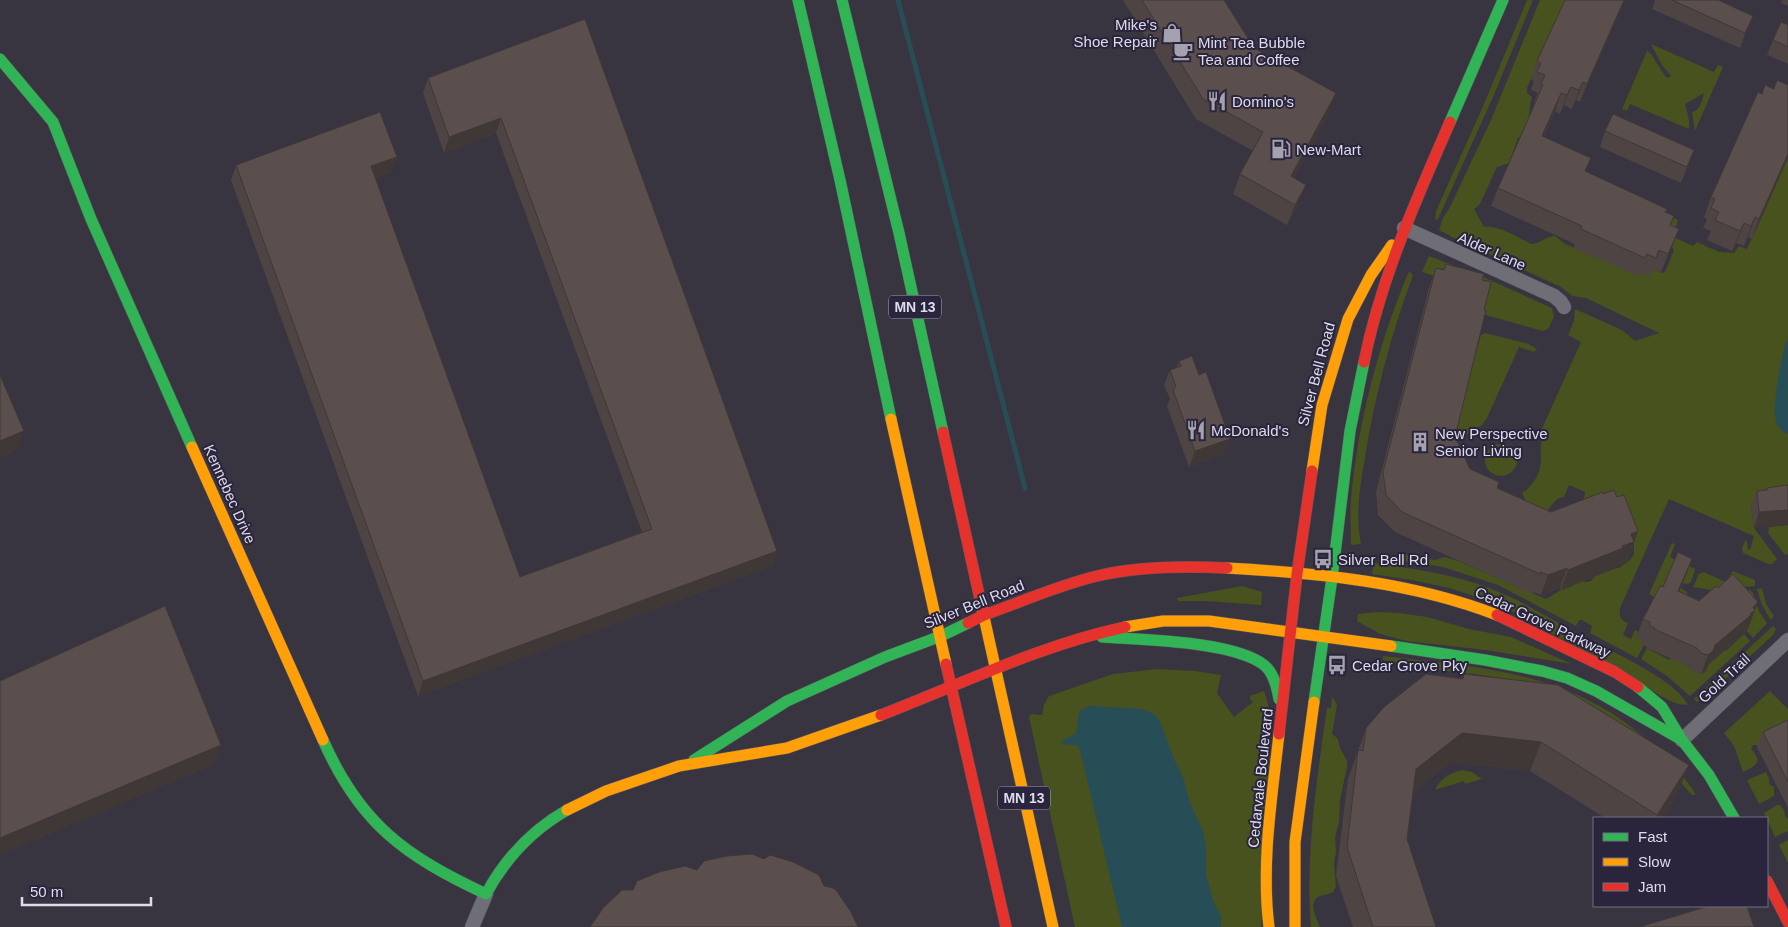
<svg xmlns="http://www.w3.org/2000/svg" width="1788" height="927" viewBox="0 0 1788 927" font-family="Helvetica,sans-serif">
  <rect width="100%" height="100%" fill="#383541"/>
  <g fill="#47521e">
    <path d="M1527 0H1533L1493 97 1438 219 1435 220 1436 211 1484 104Z"/>
    <path d="M1540 0H1571L1541 56 1527 88V93L1532 97 1530 105 1529 117 1521 136 1518 138 1509 163 1497 167 1480 204 1474 209 1484 227C1496 224 1519 238 1531 244 1540 244 1546 236 1555 236L1565 244 1597 258 1640 273 1652 269 1663 273 1666 270 1674 250 1672 247 1663 243 1655 209 1678 220 1673 237 1693 246 1697 242 1719 252 1734 253 1739 246 1747 249 1788 157V500L1751 507 1754 528 1777 559 1772 564H1768L1743 553 1742 548 1746 539 1748 549 1750 550 1754 536 1669 499 1620 608C1619 616 1620 620 1628 623L1623 635 1631 639 1635 630 1639 632 1643 641 1642 644 1644 645 1637 658 1590 633 1592 626 1582 620H1579L1576 626 1498 585 1443 567 1398 560 1400 556 1403 554 1435 560 1445 557 1458 561 1546 599 1561 590 1573 586V584L1581 581 1586 582 1591 581 1595 576 1616 568H1619L1630 560 1634 554V545L1630 533 1583 502 1585 492 1569 485 1564 497C1554 498 1550 508 1544 516L1526 501 1522 493C1533 486 1541 473 1541 459 1541 450 1539 445 1544 436L1540 433 1581 342 1568 335 1574 321 1575 309 1622 330 1635 341 1659 333 1586 298 1572 296 1561 287 1452 237 1439 230 1443 218 1450 207 1491 120Z"/>
    <path d="M1651 44 1714 72 1718 65 1723 67 1695 131 1692 112C1701 110 1702 100 1704 93L1685 104 1689 120V129L1630 104 1627 111 1622 109 1647 51 1651 54 1665 76 1668 78 1671 76 1662 65Z"/>
    <path d="M1429 256 1483 277 1552 308 1554 316 1549 328 1543 331 1482 314 1462 284 1422 272Z"/>
    <path d="M1409 271 1413 275C1391 334 1375 395 1365 457 1360 486 1355 515 1361 544L1351 545C1351 530 1350 514 1351 499 1358 421 1379 343 1409 271Z"/>
    <path d="M1485 333 1529 344 1537 349 1534 352 1519 347 1487 418 1482 425 1462 437 1459 440H1456L1458 429 1456 424 1463 397 1467 391V383L1481 335Z"/>
    <circle cx="1501" cy="460" r="16"/>
    <path d="M1788 525V554L1785 555 1768 533 1769 527Z"/>
    <path d="M1672 543 1675 544 1670 557 1695 569 1691 582 1687 584 1683 583 1685 578 1679 592 1681 588 1687 592 1690 619 1649 594Z"/>
    <path d="M1374 563C1409 568 1444 573 1478 584 1515 596 1547 617 1580 635 1608 650 1674 678 1688 705L1678 704 1668 700 1501 605 1449 588 1412 580 1372 574Z"/>
    <path d="M1733 571 1755 580V586L1711 590 1693 587 1699 574 1704 572 1726 582Z"/>
    <path d="M1242 586 1262 592 1261 605 1207 601H1178L1177 598Z"/>
    <path d="M1762 588 1766 604 1774 616 1771 620C1764 610 1760 601 1757 589Z"/>
    <path d="M1750 590 1753 593 1759 611 1767 623 1753 638 1746 630 1738 592Z"/>
    <path d="M1377 612 1399 613 1427 617 1469 629 1511 637 1572 664 1485 650 1406 641 1380 634 1357 621 1358 614Z"/>
    <path d="M1773 626 1776 629 1773 635 1708 695 1697 702 1694 699Z"/>
    <path d="M1744 634 1750 641 1690 696 1667 676 1641 659 1647 648 1669 660 1670 658 1690 667 1694 673 1708 664 1724 649 1726 651Z"/>
    <path d="M1383 656C1488 668 1579 672 1659 751 1672 764 1687 779 1696 795H1692L1672 773 1517 681 1482 675 1421 668 1383 660Z"/>
    <path d="M1157 669 1195 671 1221 675 1217 693 1234 717 1253 702 1250 699V696L1264 691 1268 704 1271 744 1261 927H1075L1029 717 1031 714 1042 715 1044 705 1049 696 1113 674Z"/>
    <path d="M1770 691 1788 709V729L1759 745H1753L1751 749C1763 762 1757 765 1743 772L1734 746 1724 733Z"/>
    <path d="M1332 696 1337 705 1332 734 1338 739 1340 748 1347 761V767L1340 800 1339 823 1335 837 1336 852 1334 864 1336 887 1333 892C1328 895 1322 895 1318 897 1308 904 1317 919 1320 927H1311C1305 856 1317 778 1327 708H1331Z"/>
    <path d="M1462 770 1472 772 1482 779 1465 784 1464 781 1435 790C1439 779 1451 773 1462 770Z"/>
    <path d="M1766 772 1769 778V784L1774 787V796L1759 804 1747 780Z"/>
    <path d="M1777 805H1780L1784 810 1785 816 1788 819V831L1775 837 1764 813Z"/>
    <path d="M1788 840V863L1779 845Z"/>
  </g>
  <g fill="#274d57">
    <path d="M1788 340V434C1783 433 1779 428 1777 424 1770 410 1782 360 1785 344Z"/>
    <path d="M1091 706 1142 709 1154 714 1160 721 1174 759 1184 780 1190 803 1203 831 1206 845V875L1213 900 1221 917V927H1122L1080 750 1078 745 1061 744V742L1076 733C1080 721 1073 709 1091 706Z"/>
  </g>
  <g fill="none" stroke-linecap="round" stroke-linejoin="round">
    <path stroke="#274d57" stroke-width="5" d="M898 0 1025 488"/>
    <defs>
      <g id="street">
        <path d="M1404 228 1554 296 1561 302 1564 307"/>
        <path d="M1682 740 1788 640"/>
        <path d="M472 927 486 894"/>
      </g>
      <g id="fast">
        <path d="M798 0 840 180 891 419"/>
        <path d="M842 0 899 233 943 432"/>
        <path d="M0 59 53 122 91 219 192 447"/>
        <path d="M1450 122 1503 0"/>
        <path d="M1102 637C1142 640 1233 641 1264 665 1274 673 1277 687 1279 699"/>
        <path d="M1391 646 1485 660 1542 671 1567 678 1596 691 1682 740"/>
        <path d="M1638 687 1662 707 1682 740 1709 775 1734 818"/>
        <path d="M1314 702 1332 578 1350 431 1364 362"/>
        <path d="M323 740C360 824 405 856 486 894 505 859 532 830 567 810"/>
        <path d="M694 760 787 701 885 657 941 636 968 623"/>
      </g>
      <g id="slow">
        <path d="M891 419 946 664"/>
        <path d="M192 447 323 740"/>
        <path d="M1312 471 1322 405 1348 319 1371 275 1392 245"/>
        <path d="M1227 568C1318 573 1412 582 1497 615"/>
        <path d="M982 608 1053 927"/>
        <path d="M1125 627 1163 621H1209L1391 646"/>
        <path d="M567 810 606 791 679 766 787 748 881 715"/>
        <path d="M1269 927C1261 863 1272 798 1279 734"/>
        <path d="M1295 927V842L1314 702"/>
      </g>
      <g id="jam">
        <path d="M1364 362C1381 278 1416 200 1450 122"/>
        <path d="M943 432 982 608"/>
        <path d="M1497 615 1615 672 1638 687"/>
        <path d="M968 623 984 615C1021 602 1059 585 1097 576 1139 566 1185 566 1227 568"/>
        <path d="M946 664 1006 927"/>
        <path d="M881 715C961 684 1041 645 1125 627"/>
        <path d="M1279 734 1297 574 1312 471"/>
        <path d="M1767 881 1788 922"/>
      </g>
    </defs>
    <use href="#street" stroke="#56535f" stroke-width="15"/>
    <use href="#fast" stroke="#56535f" stroke-width="12"/>
    <use href="#slow" stroke="#56535f" stroke-width="12"/>
    <use href="#jam" stroke="#56535f" stroke-width="12"/>
    <use href="#street" stroke="#6f6e77" stroke-width="14"/>
    <use href="#fast" stroke="#30b455" stroke-width="11"/>
    <use href="#slow" stroke="#ff9f0a" stroke-width="11"/>
    <use href="#jam" stroke="#e5322d" stroke-width="11"/>
  </g>
  <g fill="#4e4443">
    <path d="M1123 0H1224L1254 48 1329 113 1294 178 1298 204 1287 225 1233 194 1240 174 1253 151 1196 119Z"/>
    <path d="M1625 0 1580 102 1576 100 1572 109 1564 105 1560 114 1555 111 1544 137 1586 172 1665 212 1671 225 1679 229 1672 247 1661 272 1652 269 1649 277 1640 273 1638 276 1574 248 1575 244 1491 206 1498 188 1536 103 1534 102 1538 93 1531 90 1534 81 1531 80 1537 61Z"/>
    <path d="M1655 0H1718L1753 16 1740 48 1652 9Z"/>
    <path d="M1782 0H1788V6L1781 3Z"/>
    <path d="M585 19 777 551 772 566 418 696 231 180 236 165 397 157 391 172 375 178 520 577 642 532 496 133 444 153 423 93 428 78Z"/>
    <path d="M1788 25V64L1767 55 1773 40Z"/>
    <path d="M1605 131 1694 150 1681 183 1600 147Z"/>
    <path d="M1788 158 1752 239 1748 237 1744 246 1736 243 1732 251 1707 240 1711 231 1703 228 1707 219 1704 217 1711 197Z"/>
    <path d="M1446 264 1455 437 1470 469 1497 488 1551 512 1603 494 1617 497 1638 531 1627 562 1616 566V568L1561 590 1560 588 1541 595 1533 592 1532 594 1395 532 1378 515 1376 492 1429 288 1436 268 1444 269Z"/>
    <path d="M1179 361 1224 454 1189 467 1167 406 1170 399 1164 385 1170 370 1176 368Z"/>
    <path d="M1788 485 1754 528 1751 506 1757 491 1766 490 1767 488Z"/>
    <path d="M1685 578 1679 592 1751 621 1748 629 1745 631 1744 634 1709 664 1706 671 1701 674 1694 673 1690 667 1647 648V647L1641 644 1643 641 1636 639 1643 619 1663 587Z"/>
    <path d="M1464 674 1678 793 1663 818H1605L1530 771 1451 762 1413 792 1407 839 1436 927H1353L1336 876 1348 779 1366 728 1462 679Z"/>
    <path d="M1788 720V808L1757 747 1763 732Z"/>
  </g>
  <g fill="#403737">
    <path d="M1624 0H1625L1580 102 1587 84Z"/>
    <path d="M1753 16 1747 31 1740 48 1745 33Z"/>
    <path d="M1583 82 1576 100 1572 109 1579 90Z"/>
    <path d="M1571 87 1564 105 1560 114 1567 95Z"/>
    <path d="M1336 93 1329 113 1284 196 1291 176Z"/>
    <path d="M1561 93 1555 111 1536 154 1542 136Z"/>
    <path d="M501 118 496 133 444 153 449 137Z"/>
    <path d="M1694 150 1689 165 1681 183 1687 167Z"/>
    <path d="M1788 154V158L1752 239 1759 219Z"/>
    <path d="M397 157 391 172 365 181 371 166Z"/>
    <path d="M1306 185 1298 204 1287 225 1295 205Z"/>
    <path d="M1755 217 1748 237 1744 246 1751 226Z"/>
    <path d="M1744 223 1736 243 1732 251 1740 231Z"/>
    <path d="M1679 229 1672 247 1661 272 1668 254Z"/>
    <path d="M24 431 17 451 0 458V441Z"/>
    <path d="M1230 439 1224 454 1189 467 1195 451Z"/>
    <path d="M1788 510V525L1754 528 1759 512Z"/>
    <path d="M1638 531 1627 562 1616 566V568L1561 590 1568 570 1622 546 1631 534Z"/>
    <path d="M777 551 772 566 418 696 423 681Z"/>
    <path d="M1692 559 1685 578 1671 610 1678 591Z"/>
    <path d="M1567 568 1560 588 1541 595 1548 575Z"/>
    <path d="M1758 602 1751 621 1748 629 1745 631 1744 634 1709 664 1706 671 1701 674 1708 655 1715 645Z"/>
    <path d="M1462 733 1541 742 1530 771 1451 762 1405 798 1416 769Z"/>
    <path d="M221 745 214 765 0 855V838Z"/>
    <path d="M1689 765 1678 793 1663 818H1656Z"/>
  </g>
  <g fill="#5b4f4e" stroke="#403737">
    <path d="M1142 0H1224L1254 48 1336 93 1291 176 1306 185 1295 205 1240 174 1263 132 1203 99Z"/>
    <path d="M1565 0H1624L1587 84 1583 82 1579 90 1571 87 1567 95 1561 93 1542 136 1591 158 1585 171 1667 209 1665 212 1674 216 1670 225 1679 229 1668 254 1659 250 1656 258 1647 254 1645 258 1581 229 1582 226 1498 188 1543 85 1541 84 1545 75 1537 72 1541 63 1537 61Z"/>
    <path d="M1672 0H1718L1753 16 1745 33Z"/>
    <path d="M585 19 777 551 423 681 236 165 380 112 397 157 371 166 520 577 652 529 501 118 449 137 428 78Z"/>
    <path d="M1781 22 1788 25V47L1773 40Z"/>
    <path d="M1777 80 1788 85V154L1759 219 1755 217 1751 226 1744 223 1740 231 1715 220 1719 212 1711 208 1715 199 1711 197 1758 92 1762 94 1765 85 1774 89Z"/>
    <path d="M1613 114 1694 150 1687 167 1605 131Z"/>
    <path d="M1446 264 1484 274 1482 280 1491 282 1484 310H1486L1455 437 1470 469 1499 482 1497 488 1499 489 1551 512 1603 492V494L1614 490 1617 497 1624 495 1638 531 1631 534 1634 542 1622 546 1623 548 1568 570 1567 568 1548 575 1540 572V574L1402 512 1386 495 1383 472 1436 268 1444 270Z"/>
    <path d="M1192 356 1199 375 1206 372 1230 439 1195 451 1173 390 1176 387 1170 370 1181 366 1179 361Z"/>
    <path d="M0 375 24 431 0 441Z"/>
    <path d="M1788 485V510L1759 512 1757 491 1767 490V488Z"/>
    <path d="M1678 552 1692 559 1678 591 1699 601 1716 586 1718 588 1733 574 1758 602 1753 607 1755 610 1750 614 1751 615 1715 645 1713 651 1708 655 1701 653 1697 648 1654 629 1655 628 1649 625 1650 622 1643 619 1660 586 1663 587Z"/>
    <path d="M165 606 221 745 0 838V681Z"/>
    <path d="M1426 674 1463 679 1464 674 1558 685 1689 765 1657 815 1541 742 1462 733 1416 769 1407 839 1436 927H1373L1347 847 1358 750 1363 751 1366 728 1384 707Z"/>
    <path d="M1788 720V782L1763 732Z"/>
    <path d="M752 854 764 859 770 855 793 862 817 874 820 877 824 886 833 888 836 890 851 912 858 927H590L603 908 622 890H633L637 881 659 872 685 866 697 870 704 861 727 856Z"/>
    <path d="M1709 906H1747L1754 927H1639Z"/>
  </g>
  <defs>
    <symbol id="shop-bare" viewBox="-9 -9 18 18"><path d="M-5-2.5h2.3a2.7 3.5 0 0 1 5.4 0H5L5.5 6h-11ZM-1.5-2.5h3a1.5 2.3 0 0 0-3 0Z" fill="#a4a2b0" stroke="#2a253c" stroke-width="2.5" paint-order="stroke"/></symbol>
    <symbol id="cafe-bare" viewBox="-9 -9 18 18"><path d="M-5.5-4.5H6V0H3Q3 3.5 0 3.5H-2.5Q-5.5 3.5-5.5 0ZM3-3.2v2h1.7v-2ZM-6 4.5H4V6H-6Z" fill="#a4a2b0" stroke="#2a253c" stroke-width="2.5" paint-order="stroke"/></symbol>
    <symbol id="restaurant-bare" viewBox="-9 -9 18 18"><path d="M-5-6h1v4h1v-4h1v4h1v-4h1v5L-1.5 .5V6h-2V.5L-5-1ZM5-6V6H3V1.5H1.5Q1.5-4 5-6Z" fill="#a4a2b0" stroke="#2a253c" stroke-width="2.5" paint-order="stroke"/></symbol>
    <symbol id="fuel-bare" viewBox="-9 -9 18 18"><path d="M-5.5-6h7V0h2V4h1.3V-2.5L3-4.5l.8-.8L6-3V5H2.5V1h-1V6h-7ZM-4.2-4.7v3.2H.2V-4.7Z" fill="#a4a2b0" stroke="#2a253c" stroke-width="2.5" paint-order="stroke"/></symbol>
    <symbol id="building-bare" viewBox="-9 -9 18 18"><path d="M-4-6H4V6H1V3H-1V6H-4ZM-2.5-4.3h1.7v1.8h-1.7ZM.8-4.3h1.7v1.8H.8ZM-2.5-1h1.7V.8h-1.7ZM.8-1h1.7V.8H.8Z" fill="#a4a2b0" stroke="#2a253c" stroke-width="2.5" paint-order="stroke"/></symbol>
    <symbol id="bus-bare" viewBox="-9 -9 18 18"><path d="M-5-6H5V4H4V6H2V4H-2V6H-4V4H-5ZM-3.5-4V0h7V-4ZM-3.5 1.2v1.5H-2V1.2ZM2 1.2v1.5H3.5V1.2Z" fill="#a4a2b0" stroke="#2a253c" stroke-width="2.5" paint-order="stroke"/></symbol>
  </defs>
  <g fill-rule="evenodd">
    <use href="#shop-bare" x="1158" y="19" width="28" height="28"/>
    <use href="#cafe-bare" x="1169" y="37" width="28" height="28"/>
    <use href="#restaurant-bare" x="1203" y="87" width="28" height="28"/>
    <use href="#fuel-bare" x="1267" y="135" width="28" height="28"/>
    <use href="#restaurant-bare" x="1182" y="416" width="28" height="28"/>
    <use href="#building-bare" x="1406" y="428" width="28" height="28"/>
    <use href="#bus-bare" x="1309" y="545" width="28" height="28"/>
    <use href="#bus-bare" x="1323" y="651" width="28" height="28"/>
  </g>
  <g text-anchor="middle" dominant-baseline="central" stroke-width="4" stroke-linejoin="round" paint-order="stroke">
    <g fill="#2a253c" stroke="#a8a5b7" stroke-width="1">
      <rect x="889" y="295.5" width="52" height="23" rx="4"/>
      <rect x="998" y="786.5" width="52" height="23" rx="4"/>
    </g>
    <g font-size="14" font-weight="bold" fill="#dedcec">
      <text x="915" y="307">MN 13</text>
      <text x="1024" y="798">MN 13</text>
    </g>
    <g font-size="15" fill="#dedcec" stroke="#2a253c" text-anchor="start">
      <text x="1157" y="24" text-anchor="end">Mike's<tspan x="1157" dy="17">Shoe Repair</tspan></text>
      <text x="1198" y="42">Mint Tea Bubble<tspan x="1198" dy="17">Tea and Coffee</tspan></text>
      <text x="1232" y="101">Domino's</text>
      <text x="1296" y="149">New-Mart</text>
      <text x="1211" y="430">McDonald's</text>
      <text x="1435" y="433">New Perspective<tspan x="1435" dy="17">Senior Living</tspan></text>
      <text x="1338" y="559">Silver Bell Rd</text>
      <text x="1352" y="665">Cedar Grove Pky</text>
    </g>
    <g font-size="15" fill="#dedcec" stroke="#2a253c">
      <text transform="translate(1492 251) rotate(24)">Alder Lane</text>
      <text transform="translate(1316 374) rotate(-75)">Silver Bell Road</text>
      <text transform="translate(230 494) rotate(66)">Kennebec Drive</text>
      <text transform="translate(974 604) rotate(-22)">Silver Bell Road</text>
      <text transform="translate(1543 622) rotate(25)">Cedar Grove Parkway</text>
      <text transform="translate(1724 678) rotate(-43)">Gold Trail</text>
      <text transform="translate(1260 778) rotate(-84)">Cedarvale Boulevard</text>
    </g>
  </g>
  <rect x="1593" y="817" width="175" height="90" fill="#2a253c" stroke="#726e82"/>
  <rect x="1603" y="833" width="25" height="8" fill="#30b455" stroke="#726e82"/>
  <text x="1638" y="842" font-size="15" fill="#dedcec">Fast</text>
  <rect x="1603" y="858" width="25" height="8" fill="#ff9f0a" stroke="#726e82"/>
  <text x="1638" y="867" font-size="15" fill="#dedcec">Slow</text>
  <rect x="1603" y="883" width="25" height="8" fill="#e5322d" stroke="#726e82"/>
  <text x="1638" y="892" font-size="15" fill="#dedcec">Jam</text>
  <path d="M22 897v8h129v-8" fill="none" stroke="#dedcec" stroke-width="2.5"/>
  <text x="30" y="897" font-size="15" fill="#dedcec" stroke="#2a253c" stroke-width="4" paint-order="stroke">50 m</text>
</svg>
